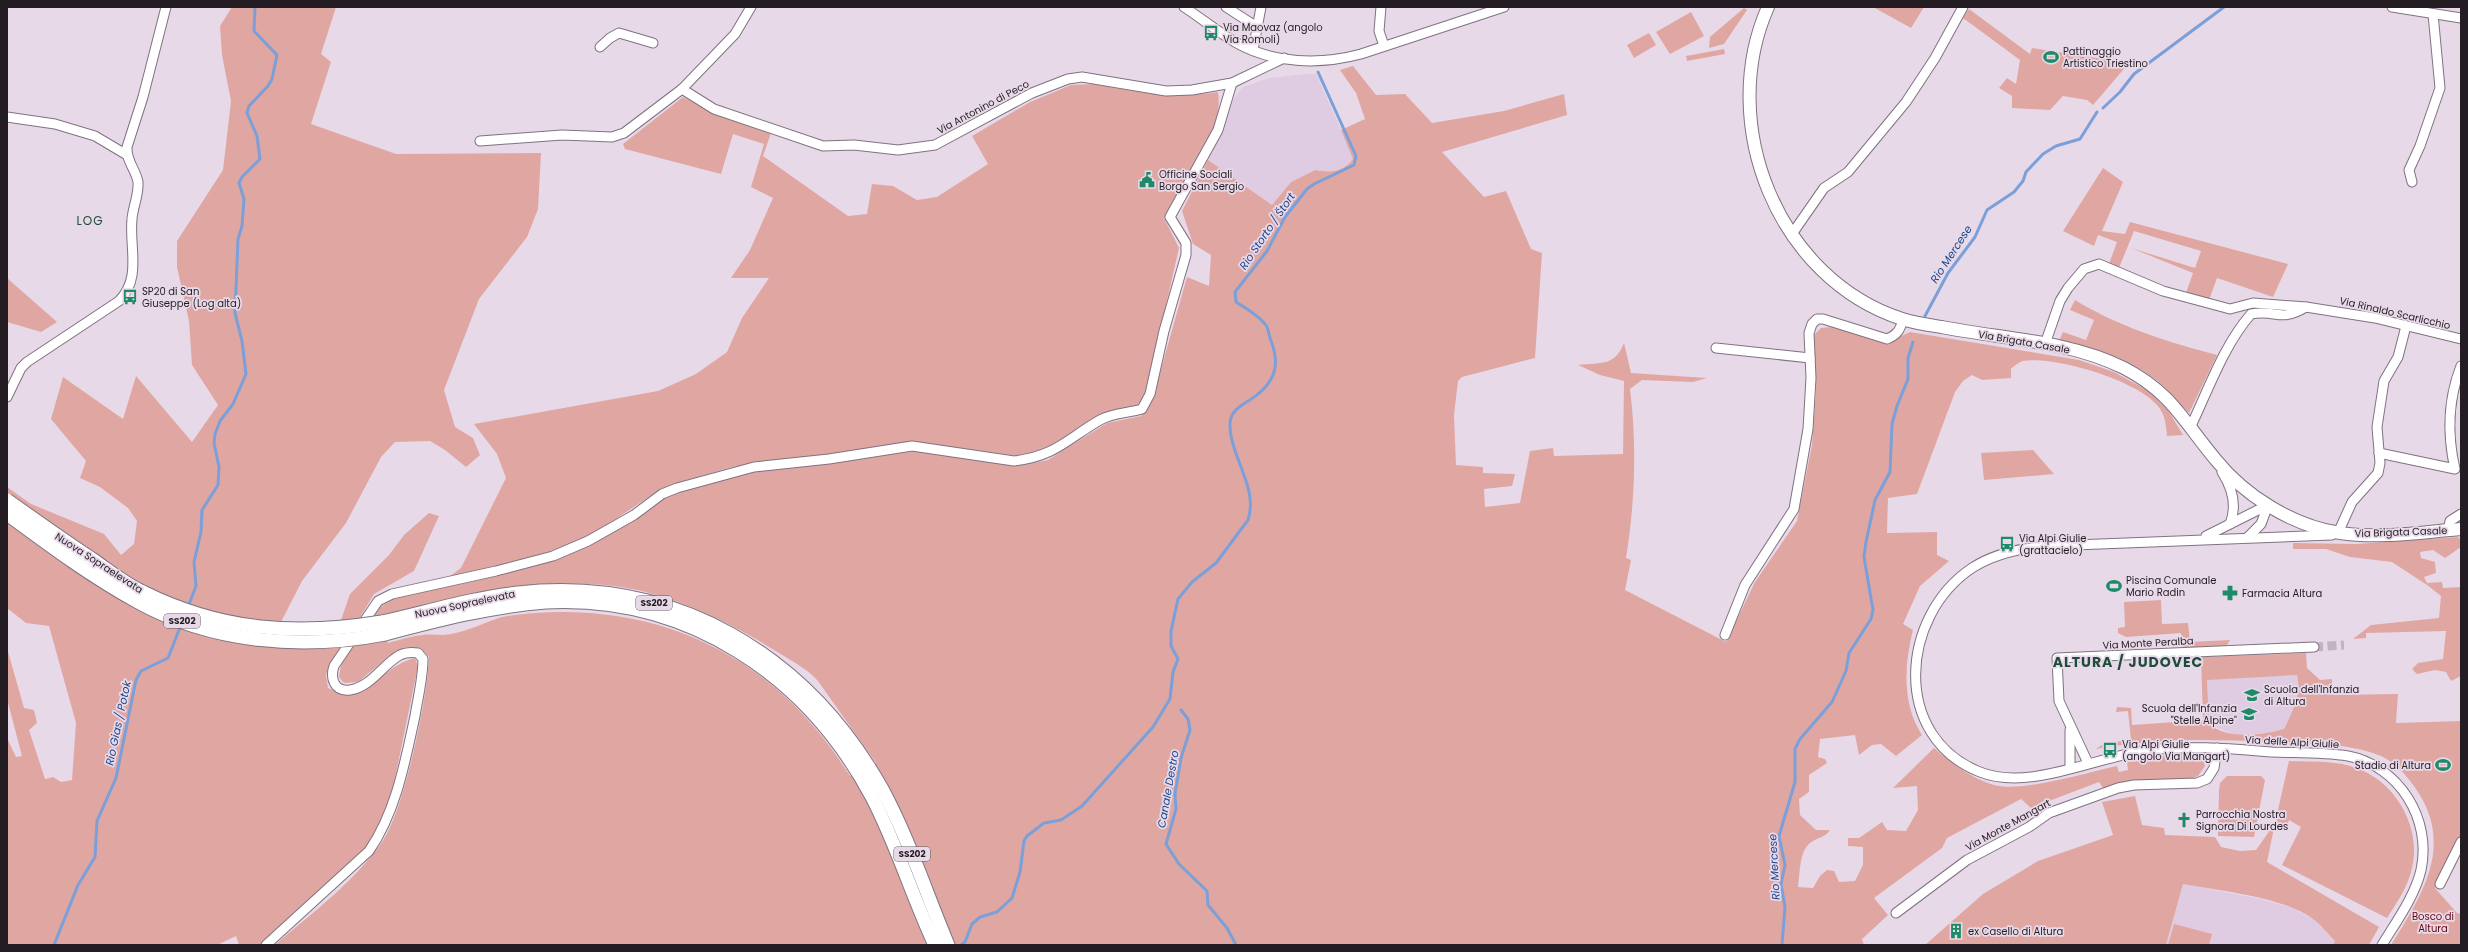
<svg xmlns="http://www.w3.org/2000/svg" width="2468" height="952" viewBox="0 0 2468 952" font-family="Poppins,sans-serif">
  <rect width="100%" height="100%" fill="#e8d9e9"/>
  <g fill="#dfcbe2">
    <path d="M1304 74H1316L1354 159 1349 165 1342 169 1327 172 1314 170 1291 182 1272 205 1208 160 1223 129 1233 100 1243 87 1269 78Z"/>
    <path d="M2297 675 2299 682 2294 708 2284 729 2267 733 2235 735 2209 724 2207 679Z"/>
    <path d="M2183 884 2260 899 2293 908 2313 919 2335 941 2333 945H2166Z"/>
  </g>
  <g fill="#e0a7a2" fill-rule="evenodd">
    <path d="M232 7H336L321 54 331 62 311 124 396 154 541 153 538 209 527 237 479 299 444 390 455 427 473 438 480 455 466 467 445 450 430 441 395 442 381 457 346 523 302 581 280 624 340 623 350 594 389 555 404 535 429 513 439 516 414 571 374 594 326 674 328 688C364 705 385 664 415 658L418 666 393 788 375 836 355 861 260 945H239L236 936 217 945H7V738L16 757 22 756 7 699V648L24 708 34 710 37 723 29 730 45 779 53 777 61 782 72 780 76 723 49 626 26 623 7 608V487L31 504 104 534 121 555 134 544 137 521 128 508 100 487 80 478 86 461 51 419 63 377 123 419 136 376 192 442 218 405 192 365 189 321 177 267V241L223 170 231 101 222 55 220 26Z"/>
    <path d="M1873 7H1924L1911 28Z"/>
    <path d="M1744 8 1747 10 1724 44 1709 48 1710 37Z"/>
    <path d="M1969 9 2030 54 2032 48 2129 63 2093 105 2087 100 2063 96 2050 110 2012 108V96L1999 88 2007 78 2016 84 2020 60 1963 18Z"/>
    <path d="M1691 12 1704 36 1670 54 1656 32Z"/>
    <path d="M1649 33 1656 45 1634 58 1627 45Z"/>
    <path d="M1724 49 1725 54 1687 61 1686 56Z"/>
    <path d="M1353 66 1376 95 1405 94 1432 123 1504 111 1564 94 1567 115 1442 152 1484 197 1506 191 1531 249 1542 253 1535 358 1462 377 1458 381 1454 415 1456 465 1483 467V473L1515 474 1512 486 1484 489 1485 507 1520 503 1530 451 1553 448 1554 456 1623 454 1624 381 1600 375 1578 365C1601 362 1614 367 1624 343L1631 373 1707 378 1693 382 1642 380 1630 389C1637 444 1635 503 1626 558L1631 560 1625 590 1726 642 1755 582 1797 521 1812 445 1816 392 1814 335 1821 328 1831 327 1886 343 1910 332 2079 360 2114 372 2147 390 2168 410 2183 435 2167 436C2166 424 2165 414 2157 405 2135 380 2056 356 2023 361 2019 362 2014 366 2011 369V378L1982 380 1972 375 1963 381 1955 392 1917 494 1888 498 1887 533 1937 532V555L1949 561 1920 586 1903 624 1913 630C1904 665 1902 704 1922 735L1896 756 1881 744 1872 745 1859 755 1855 735 1820 739 1818 757 1825 759 1827 763 1809 775V792L1799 799 1800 815 1816 830H1830C1825 838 1818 837 1810 843 1799 852 1800 874 1798 887L1813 888 1820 876 1827 870 1834 871 1839 882 1855 881 1863 865V847L1848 846V838H1859L1882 822 1887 830 1906 831 1918 810 1917 786 1893 788 1934 748C1952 763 1970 778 1994 785 2020 793 2089 772 2117 766L2119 772 2128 770 2127 762C2150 758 2179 750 2202 757L2205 766 2198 776 2188 780H2134L2103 788 2099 782 2031 808 2021 799 1947 838 1942 848 1874 898 1888 915 1862 939 1864 945H275C312 913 354 882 382 842 404 811 428 696 429 657L421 648 405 647 388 657 358 682 344 683 339 677 341 665 380 607 397 597 475 581 588 546 628 524 664 498 694 487 749 472 821 465 915 451 1024 465 1048 460 1107 423 1141 416 1152 401 1187 277 1209 286 1211 255 1193 244 1182 211 1208 160 1272 205 1291 182 1315 170C1329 173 1344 172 1353 159L1341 130 1365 119 1356 93 1340 70ZM538 584C563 584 589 583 614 586 675 594 733 624 784 656 797 664 808 670 818 681L876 763 850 776C779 662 670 604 535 613 523 614 507 615 496 619 479 625 463 633 444 635 437 635 430 634 423 635 411 636 399 640 388 643L380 615 508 587Z"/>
    <path d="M1095 84C1136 93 1177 98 1218 92 1225 135 1185 182 1164 218L1179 248 1146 393 1137 406 1106 414 1089 422 1063 441 1039 452 1017 456 918 442 732 467 683 481 655 493 590 536 551 551 485 570 450 576 461 568 506 478 497 454 474 424 658 391 696 374 727 352 742 318 769 278H731L750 250 773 198 751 187 764 144 733 134 721 174 625 149 623 144 683 97 722 117 771 133 763 156 848 216 867 214 872 184 893 186 917 200 937 197 988 164 972 136 1030 102 1071 85Z"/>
    <path d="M2103 168 2123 182 2102 231 2125 234 2130 222 2288 264 2273 297 2217 278 2209 300 2186 293 2193 273 2131 248 2195 268 2201 251 2134 231 2119 268 2109 264 2117 242 2098 235 2094 246 2063 231Z"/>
    <path d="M7 278 57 322 41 332 7 322Z"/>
    <path d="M2075 300C2119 327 2168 342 2217 355L2189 413C2179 403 2170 391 2159 382 2131 359 2094 347 2059 341L2063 332 2086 340 2094 320 2070 310Z"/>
    <path d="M2033 450 2054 474 1984 480 1981 453Z"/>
    <path d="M2458 537 2461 541V547L2445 558 2433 550 2420 552 2421 558 2435 562 2436 573 2424 577 2427 583 2442 582 2443 588 2461 587V676L2451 681 2446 672 2435 670 2417 674 2412 669 2418 663 2443 659 2446 631 2366 633V638L2353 639 2371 625 2439 618 2441 596 2427 585 2392 562 2350 557 2326 549H2293V543L2356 544Z"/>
    <path d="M2161 600 2162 624 2188 623 2190 642 2230 640 2227 645 2219 647 2183 649 2181 633 2126 637 2118 633V628L2125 627 2124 602Z"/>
    <path d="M2306 653 2307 668 2320 680 2332 679V695L2398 694 2396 723 2461 721V835L2435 888 2457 913 2461 914V945H2391C2422 895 2455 846 2416 789 2407 776 2396 763 2381 756 2347 742 2307 744 2270 742 2208 739 2157 738 2096 749L2105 743 2131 740 2128 711 2116 712 2117 707 2131 708 2132 725 2203 720 2201 657ZM2297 675C2302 693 2292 713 2284 729 2262 735 2228 740 2209 724L2207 680Z"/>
    <path d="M2289 761C2311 762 2335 760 2356 768 2395 781 2422 827 2412 868 2408 887 2397 902 2387 918L2282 865 2301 827 2289 820 2287 826 2275 823 2267 862 2379 927 2369 945H2333L2335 941C2328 934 2321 925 2313 919 2284 897 2220 891 2183 884L2166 945H1925L1983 894 2038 861 2113 835 2102 802 2135 796 2142 825 2164 828 2165 835 2215 837 2221 847 2240 851 2256 850 2275 823Z"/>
    <path d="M2227 776H2261L2265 780 2254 837 2218 836 2219 790 2220 783Z"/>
    <path d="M2174 924 2212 934 2209 945H2168Z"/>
  </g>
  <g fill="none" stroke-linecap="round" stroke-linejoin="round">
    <g stroke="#7b9fd9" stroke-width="3">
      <path d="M2103 108 2120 92 2134 74 2224 7"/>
      <path d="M1925 316 1948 273 1975 237 1987 210 2014 192 2023 181 2026 172 2043 154 2056 146 2080 139 2097 112"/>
      <path d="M188 607 196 586 194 562 201 532 202 510 218 485 219 467 214 443 215 434 220 421 233 404 246 374 242 341 235 313 238 239 242 226 244 199 239 183 242 177 260 159 257 136 247 113 249 106 268 86 272 79 277 55 254 31 255 7"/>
      <path d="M1181 710 1188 719 1190 730 1181 758 1175 794 1176 809 1166 844 1179 864 1207 891 1208 905 1227 928 1236 945"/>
      <path d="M54 945 78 885 95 857 97 821 116 778 136 680 141 671 168 658 181 625"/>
      <path d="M961 945 965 942 972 924 980 917 997 912 1012 898 1020 872 1024 841 1027 836 1044 823 1061 820 1082 806 1153 727 1170 699 1173 672 1178 659 1171 646V631L1178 599 1192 582 1216 563 1248 520C1259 487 1229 456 1230 423 1231 407 1248 403 1258 394 1278 378 1279 360 1270 338 1268 333 1269 328 1265 324 1258 315 1246 308 1236 302L1235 292 1267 251 1285 217 1307 189 1314 184 1354 165 1356 156 1318 72"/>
      <path d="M1782 945 1785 907 1781 884 1785 865 1779 836 1795 782V749L1800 739 1832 702 1846 671 1849 653 1871 619 1873 610 1864 557 1866 542 1875 500 1890 472 1892 424 1897 406 1908 379V358L1913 342"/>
    </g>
    <path stroke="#c1b3c1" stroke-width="9" stroke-dasharray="9 4.5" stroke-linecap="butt" d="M2314 647 2344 645"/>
    <defs>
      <g id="minor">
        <path d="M1184 7C1201 18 1218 32 1235 42 1273 64 1320 65 1361 54L1504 7"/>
        <path d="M1226 7 1257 27"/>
        <path d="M1381 7 1379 31 1384 46"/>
        <path d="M2392 7 2461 18"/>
        <path d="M600 47 610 38 619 33 653 43"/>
        <path d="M1253 50 1261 7"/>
        <path d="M682 89 714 109 823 146 854 145 898 150 935 145 1032 93 1068 79 1082 77 1166 91 1192 90 1232 83 1284 58"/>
        <path d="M7 117 55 124 95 136 127 155"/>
        <path d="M480 141 562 135 612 137 624 133 682 89 735 34 751 7"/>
        <path d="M2412 182 2409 170 2420 146 2440 88 2433 14"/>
        <path d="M1792 234 1824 188 1848 172 1906 102 1935 58 1963 7"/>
        <path d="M2045 344 2060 301 2068 288 2084 269 2099 264 2163 291 2230 309 2253 303 2306 307 2375 318 2461 339"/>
        <path d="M1716 348 1810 358"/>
        <path d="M7 397 21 368 27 362 119 301C142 278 129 247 132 219 133 206 139 195 138 182 136 170 126 161 127 147L143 97 166 7"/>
        <path d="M2191 426C2209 388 2224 345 2251 314 2277 309 2279 323 2306 307"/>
        <path d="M2379 453 2455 469C2447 434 2448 399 2461 366"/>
        <path d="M2222 472C2233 489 2237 506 2230 524"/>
        <path d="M2448 530 2450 521 2461 514"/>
        <path d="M2338 533 2352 502 2378 473 2380 463 2377 427 2384 381 2398 357 2406 326"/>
        <path d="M2332 535 2048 546C2021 548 1995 553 1972 568 1900 616 1891 737 1980 772 2030 792 2096 756 2150 750 2190 745 2232 749 2272 752 2297 753 2323 752 2348 756 2399 766 2432 819 2421 870 2415 896 2396 922 2382 945"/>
        <path d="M2206 536 2268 505"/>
        <path d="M2248 537 2261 524 2268 505"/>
        <path d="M1725 635 1745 585 1794 509 1808 429 1811 378 1809 333 1812 324 1817 319H1823L1887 339C1897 335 1900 330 1903 320"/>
        <path d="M2088 763 2059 701 2057 658 2314 647"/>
        <path d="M2070 768V730"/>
        <path d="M2440 884 2461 842"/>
        <path d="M1896 913 1967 860 2029 827 2049 813 2118 788 2134 785 2197 783 2207 779 2214 768 2217 748"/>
        <path d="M266 945 369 851C396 812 405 762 415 716 418 697 423 678 423 659L418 653C411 652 406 652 400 655 383 664 371 687 350 690 334 692 330 678 334 666L378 601 392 594 496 571 553 556 588 541 634 515 662 494 677 488 754 467 829 459 912 446 1014 461C1056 456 1067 439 1100 420 1112 413 1129 413 1142 409L1150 394 1164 331 1186 255V243L1170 217 1218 130 1232 83"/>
      </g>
      <path id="major" d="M1768 7C1716 124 1778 279 1902 319 1914 323 1929 325 1942 327 2002 339 2068 340 2124 368 2171 392 2184 422 2216 460 2245 496 2293 526 2340 533 2379 539 2422 532 2461 529"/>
      <g id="highway">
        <path d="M382 622C427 612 472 598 518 593 675 576 806 654 882 789 909 839 926 893 948 945"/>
        <path d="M385 634C438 620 492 606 546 602 688 595 807 675 872 797 897 845 912 896 935 945"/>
      </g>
    </defs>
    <use href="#minor" stroke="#7f7281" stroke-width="11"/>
    <use href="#major" stroke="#7f7281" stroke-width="14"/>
    <use href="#highway" stroke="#7f7281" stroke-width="15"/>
    <use href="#minor" stroke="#fff" stroke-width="9"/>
    <use href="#major" stroke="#fff" stroke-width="12"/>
    <use href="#highway" stroke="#fff" stroke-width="13"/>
    <defs>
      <g id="highway-bridge">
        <path d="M7 500C35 520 63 540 92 559 108 570 125 584 143 592 221 631 297 636 382 622"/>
        <path d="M7 514C49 545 92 577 138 602 212 643 303 650 385 634"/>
      </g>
    </defs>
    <use href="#highway-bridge" stroke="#7f7281" stroke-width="15" stroke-linecap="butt"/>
    <use href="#highway-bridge" stroke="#fff" stroke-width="13"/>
  </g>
  <defs>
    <symbol id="bus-bare" viewBox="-9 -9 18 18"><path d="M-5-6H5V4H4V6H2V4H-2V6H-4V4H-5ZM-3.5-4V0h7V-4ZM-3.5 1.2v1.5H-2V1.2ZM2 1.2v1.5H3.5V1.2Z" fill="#1d8a68" stroke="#e8d9e9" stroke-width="2.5" paint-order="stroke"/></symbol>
    <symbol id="stadium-bare" viewBox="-9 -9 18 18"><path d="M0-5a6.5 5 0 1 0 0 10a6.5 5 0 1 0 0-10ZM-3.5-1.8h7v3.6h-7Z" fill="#1d8a68" stroke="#e8d9e9" stroke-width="2.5" paint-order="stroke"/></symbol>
    <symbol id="civic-bare" viewBox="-9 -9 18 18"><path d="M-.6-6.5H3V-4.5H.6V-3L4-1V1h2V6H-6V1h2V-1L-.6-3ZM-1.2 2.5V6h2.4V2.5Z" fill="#1d8a68" stroke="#e8d9e9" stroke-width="2.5" paint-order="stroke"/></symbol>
    <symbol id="pharmacy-bare" viewBox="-9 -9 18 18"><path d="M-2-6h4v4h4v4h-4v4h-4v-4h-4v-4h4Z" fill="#1d8a68" stroke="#e8d9e9" stroke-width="2.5" paint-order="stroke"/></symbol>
    <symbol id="school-bare" viewBox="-9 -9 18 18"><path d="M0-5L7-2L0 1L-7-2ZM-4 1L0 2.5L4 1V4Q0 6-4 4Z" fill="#1d8a68" stroke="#e8d9e9" stroke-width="2.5" paint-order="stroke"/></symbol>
    <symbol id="church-bare" viewBox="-9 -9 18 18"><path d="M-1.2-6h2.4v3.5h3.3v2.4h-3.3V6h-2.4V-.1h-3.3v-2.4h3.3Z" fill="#1d8a68" stroke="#e8d9e9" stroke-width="2.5" paint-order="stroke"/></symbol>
    <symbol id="building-bare" viewBox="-9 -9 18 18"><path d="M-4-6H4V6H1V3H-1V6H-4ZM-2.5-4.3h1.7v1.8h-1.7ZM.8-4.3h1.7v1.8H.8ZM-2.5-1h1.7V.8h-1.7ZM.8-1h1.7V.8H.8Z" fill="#1d8a68" stroke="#e8d9e9" stroke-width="2.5" paint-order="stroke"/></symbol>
  </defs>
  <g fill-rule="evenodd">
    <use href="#bus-bare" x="1200" y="22" width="22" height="22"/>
    <use href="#stadium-bare" x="2040" y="46" width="22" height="22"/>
    <use href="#civic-bare" x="1136" y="169" width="22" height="22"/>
    <use href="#bus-bare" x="119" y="286" width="22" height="22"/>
    <use href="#bus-bare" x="1996" y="533" width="22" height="22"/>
    <use href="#stadium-bare" x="2103" y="575" width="22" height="22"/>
    <use href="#pharmacy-bare" x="2219" y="582" width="22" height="22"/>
    <use href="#school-bare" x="2241" y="684" width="22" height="22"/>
    <use href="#school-bare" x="2238" y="703" width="22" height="22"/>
    <use href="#bus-bare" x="2099" y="739" width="22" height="22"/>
    <use href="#stadium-bare" x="2432" y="754" width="22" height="22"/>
    <use href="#church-bare" x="2173" y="809" width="22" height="22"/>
    <use href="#building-bare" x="1945" y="920" width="22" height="22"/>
  </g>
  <g text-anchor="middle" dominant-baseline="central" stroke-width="3.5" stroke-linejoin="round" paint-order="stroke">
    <g fill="#e8d9e9" stroke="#5e555e" stroke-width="1">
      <rect x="636" y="596" width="36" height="14" rx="3"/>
      <rect x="164" y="614" width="36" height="14" rx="3"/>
      <rect x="894" y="847" width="36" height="14" rx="3"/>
    </g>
    <g font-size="9" font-weight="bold" fill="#231d23">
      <text x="654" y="603">SS202</text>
      <text x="182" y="621">SS202</text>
      <text x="912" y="854">SS202</text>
    </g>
    <g font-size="10" fill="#231d23" stroke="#e8d9e9" text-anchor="start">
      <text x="1223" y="27">Via Maovaz (angolo<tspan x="1223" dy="12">Via Romoli)</tspan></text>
      <text x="2063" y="51">Pattinaggio<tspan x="2063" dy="12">Artistico Triestino</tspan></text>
      <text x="1159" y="174">Officine Sociali<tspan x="1159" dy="12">Borgo San Sergio</tspan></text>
      <text x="142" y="291">SP20 di San<tspan x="142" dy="12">Giuseppe (Log alta)</tspan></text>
      <text x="2019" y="538">Via Alpi Giulie<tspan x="2019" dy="12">(grattacielo)</tspan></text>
      <text x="2126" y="580">Piscina Comunale<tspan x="2126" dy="12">Mario Radin</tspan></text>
      <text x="2242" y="593">Farmacia Altura</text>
      <text x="2264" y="689">Scuola dell'Infanzia<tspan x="2264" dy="12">di Altura</tspan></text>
      <text x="2237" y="708" text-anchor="end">Scuola dell'Infanzia<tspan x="2237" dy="12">"Stelle Alpine"</tspan></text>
      <text x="2122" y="744">Via Alpi Giulie<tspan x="2122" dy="12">(angolo Via Mangart)</tspan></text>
      <text x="2431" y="765" text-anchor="end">Stadio di Altura</text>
      <text x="2196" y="814">Parrocchia Nostra<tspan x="2196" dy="12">Signora Di Lourdes</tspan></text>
      <text x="1968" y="931">ex Casello di Altura</text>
    </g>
    <g font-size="10" fill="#231d23" stroke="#e8d9e9">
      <text transform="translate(983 107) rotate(-28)">Via Antonino di Peco</text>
      <text transform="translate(2395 313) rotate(13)">Via Rinaldo Scarlicchio</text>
      <text transform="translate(2024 342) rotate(10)">Via Brigata Casale</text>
      <text transform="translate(2401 532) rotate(-2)">Via Brigata Casale</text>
      <text transform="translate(99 563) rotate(33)">Nuova Sopraelevata</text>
      <text transform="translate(465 604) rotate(-12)">Nuova Sopraelevata</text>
      <text transform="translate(2148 643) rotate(-3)">Via Monte Peralba</text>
      <text transform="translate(2292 742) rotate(3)">Via delle Alpi Giulie</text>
      <text transform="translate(2008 825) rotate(-29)">Via Monte Mangart</text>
    </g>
    <g font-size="10" fill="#65060e" stroke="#e8d9e9">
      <text x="2433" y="916">Bosco di<tspan x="2433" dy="12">Altura</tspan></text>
    </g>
    <g font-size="11" font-style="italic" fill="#1d468c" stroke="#e8d9e9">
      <text transform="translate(1267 231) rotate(-56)">Rio Storto / Štort</text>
      <text transform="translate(1951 254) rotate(-57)">Rio Mercese</text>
      <text transform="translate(118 723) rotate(-78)">Rio Gias / Potok</text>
      <text transform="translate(1168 789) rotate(-80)">Canale Destro</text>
      <text transform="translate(1774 867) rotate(-93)">Rio Mercese</text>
    </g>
    <g font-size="12" letter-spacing="1" fill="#1d4c3b" stroke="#e8d9e9">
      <text x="90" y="220">LOG</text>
    </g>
    <g font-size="14" font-weight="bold" letter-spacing="1" fill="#1d4c3b" stroke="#e8d9e9">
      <text x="2128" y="662">ALTURA / JUDOVEC</text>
    </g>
  </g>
  <rect width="2468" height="952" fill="none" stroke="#231d23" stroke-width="16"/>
</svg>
